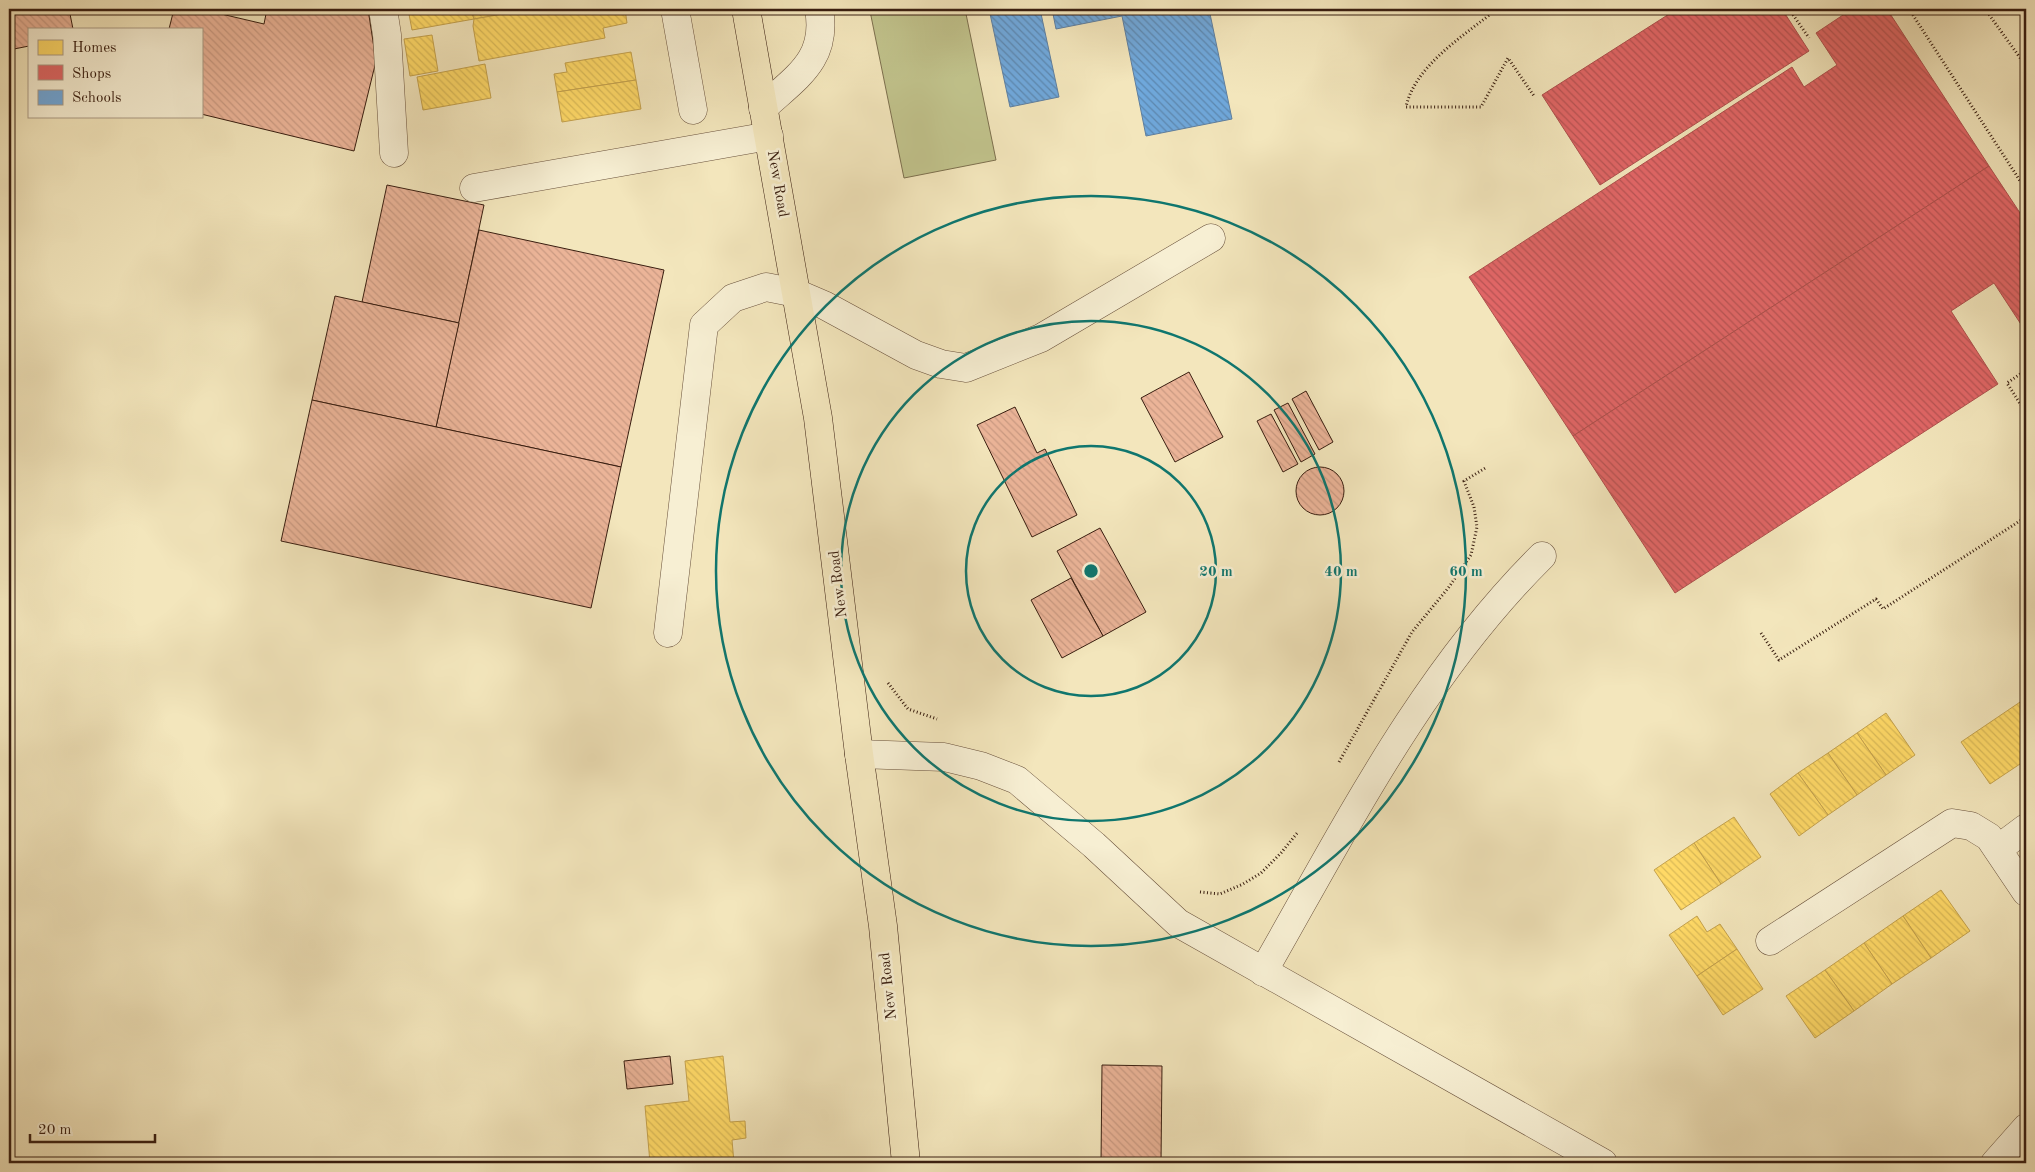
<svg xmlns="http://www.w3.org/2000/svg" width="2035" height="1172" viewBox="0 0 2035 1172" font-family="'Old Standard TT',serif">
  <defs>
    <pattern id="homes-back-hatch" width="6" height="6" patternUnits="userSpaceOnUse" patternTransform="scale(1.25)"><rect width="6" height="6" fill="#ffd966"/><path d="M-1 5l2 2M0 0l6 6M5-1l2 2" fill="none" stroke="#dbba57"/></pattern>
    <pattern id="shops-back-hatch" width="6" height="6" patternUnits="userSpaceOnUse" patternTransform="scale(1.25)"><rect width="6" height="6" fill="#e06666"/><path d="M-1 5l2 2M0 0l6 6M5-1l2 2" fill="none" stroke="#b75353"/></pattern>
    <pattern id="schools-back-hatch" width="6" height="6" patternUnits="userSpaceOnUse" patternTransform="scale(1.25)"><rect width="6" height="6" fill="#6fa8dc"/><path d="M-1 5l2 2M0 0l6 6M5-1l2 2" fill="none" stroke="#5c88b1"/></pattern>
    <pattern id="building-back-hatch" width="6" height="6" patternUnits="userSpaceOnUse" patternTransform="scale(1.25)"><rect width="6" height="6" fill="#ebb498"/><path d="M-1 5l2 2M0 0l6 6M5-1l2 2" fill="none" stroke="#ca9a82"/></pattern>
  </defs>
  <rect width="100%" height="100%" fill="#f3e6bc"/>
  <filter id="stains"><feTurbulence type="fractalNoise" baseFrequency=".004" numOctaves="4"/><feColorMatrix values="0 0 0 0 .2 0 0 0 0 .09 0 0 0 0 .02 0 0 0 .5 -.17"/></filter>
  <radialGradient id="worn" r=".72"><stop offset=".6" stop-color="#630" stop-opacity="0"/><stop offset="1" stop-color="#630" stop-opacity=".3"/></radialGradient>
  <path fill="#c1c38c" stroke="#7d704e" d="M881 9H965L996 160 904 178 870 11Z"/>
  <g fill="url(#homes-back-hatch)" stroke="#c4a14c">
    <path d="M408 9H471L474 19 412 30Z"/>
    <path d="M471 9H532L474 19Z"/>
    <path d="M532 9H625L627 23 603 28 605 38 479 61 473 26 474 19Z"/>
    <path d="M432 35 438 71 410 76 404 39Z"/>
    <path d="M631 52 636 80 557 92 554 74 567 72 565 63Z"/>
    <path d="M485 64 491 98 423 110 417 77Z"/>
    <path d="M636 80 641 109 562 122 557 92Z"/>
    <path d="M2026 698V760L1990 784 1961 742Z"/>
    <path d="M1886 713 1915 755 1886 775 1857 733Z"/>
    <path d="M1857 733 1886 775 1857 795 1828 753Z"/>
    <path d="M1828 753 1857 795 1828 815 1798 773Z"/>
    <path d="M1798 773 1828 815 1799 836 1770 794Z"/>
    <path d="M1734 817 1761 857 1721 884 1694 843Z"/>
    <path d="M1694 843 1721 884 1681 910 1654 870Z"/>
    <path d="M1941 890 1970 931 1931 958 1903 916Z"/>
    <path d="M1697 916 1707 932 1720 924 1737 949 1697 976 1669 935Z"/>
    <path d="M1903 916 1931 958 1892 984 1864 943Z"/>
    <path d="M1864 943 1892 984 1854 1011 1825 970Z"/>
    <path d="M1737 949 1763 989 1723 1015 1697 976Z"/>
    <path d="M1825 970 1854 1011 1815 1038 1786 996Z"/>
    <path d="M723 1056 730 1122 745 1121 746 1138 732 1140 734 1163H650L645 1106 689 1101 685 1061Z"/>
  </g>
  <g fill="url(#shops-back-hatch)" stroke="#ae504c">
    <path d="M1677 9H1782L1809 51 1600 185 1542 95Z"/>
    <path d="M1852 9H1887L1989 166 1573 436 1469 277 1792 67 1804 87 1837 65 1816 33Z"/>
    <path d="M1989 166 2026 222V332L1994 283 1951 311 1998 384 1675 593 1573 436Z"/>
  </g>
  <g fill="url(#schools-back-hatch)" stroke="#5f7f9f">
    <path d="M989 9H1040L1059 97 1010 107Z"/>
    <path d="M1052 9H1209L1232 119 1146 136 1122 16 1056 29Z"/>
  </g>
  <g fill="url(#building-back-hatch)" stroke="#391e10">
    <path d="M9 9H69L73 29H29V46L9 50Z"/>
    <path d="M174 9H200L264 24 267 9H368L376 61 354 151 201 114V29H169Z"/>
    <path d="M387 185 484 205 459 323 362 302Z"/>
    <path d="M479 230 664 270 621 467 436 427Z"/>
    <path d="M335 296 459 323 436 427 312 400Z"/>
    <path d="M1189 372 1223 437 1175 462 1141 398Z"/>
    <path d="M1306 391 1333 442 1319 450 1292 399Z"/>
    <path d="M312 400 621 467 591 608 281 541Z"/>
    <path d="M1288 403 1315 454 1301 462 1274 410Z"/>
    <path d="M1015 407 1037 453 1045 449 1077 515 1032 537 977 425Z"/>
    <path d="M1271 414 1298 464 1283 472 1257 421Z"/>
    <circle cx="1320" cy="491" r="24"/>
    <path d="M1100 528 1146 612 1103 636 1057 551Z"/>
    <path d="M1071 578 1103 636 1062 658 1031 600Z"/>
    <path d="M670 1056 673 1084 627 1089 624 1061Z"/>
    <path d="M1102 1065 1162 1066 1161 1163H1101Z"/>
  </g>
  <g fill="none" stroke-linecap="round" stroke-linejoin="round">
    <defs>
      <g id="minor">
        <path d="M383 9 387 35 394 153"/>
        <path d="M675 9 693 110"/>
        <path d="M763 108C796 77 828 60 819 9"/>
        <path d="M474 188 769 136"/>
        <path d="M668 633 704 325 733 298 766 287 796 293 824 305 916 355 941 364 966 368 1041 338 1211 238"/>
        <path d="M859 754 944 757 981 766 1017 780 1094 845 1178 923 1603 1163"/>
        <path d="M1998 849 2026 828"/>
        <path d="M1770 941 1952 823 1971 826 1989 837 2026 892"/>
        <path d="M1263 972C1346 827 1422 675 1542 556"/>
        <path d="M1995 1163 2026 1128"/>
      </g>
      <path id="major" d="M746 9 818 418 859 754 883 926 906 1163"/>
    </defs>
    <use href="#minor" stroke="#68503b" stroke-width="29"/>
    <use href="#major" stroke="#391e10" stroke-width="29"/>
    <g stroke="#391e10" stroke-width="3" stroke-dasharray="1 2.5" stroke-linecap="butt">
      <path d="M1497 9C1465 35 1415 65 1406 107H1481L1508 58 1534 96"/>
      <path d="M1789 9 1809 38"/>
      <path d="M1909 9 2026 190"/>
      <path d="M1985 9 2026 66"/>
      <path d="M2026 370 2007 383 2026 413"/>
      <path d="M1761 633 1779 660 1876 599 1883 609 2026 517"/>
      <path d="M888 683 908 709 937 719"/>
      <path d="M1339 762 1412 632 1449 587 1471 555 1477 527 1474 507 1464 481 1487 467"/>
      <path d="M1200 892 1220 894 1243 884 1261 873 1281 853 1298 832"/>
    </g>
    <use href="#minor" stroke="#f7efd3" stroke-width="28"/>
    <use href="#major" stroke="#f3e6bc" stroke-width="28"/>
  </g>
  <g fill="none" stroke="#0f766e" stroke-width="2.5">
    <circle cx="1091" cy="571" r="125"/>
    <circle cx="1091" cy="571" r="250"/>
    <circle cx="1091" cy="571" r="375"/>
  </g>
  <g text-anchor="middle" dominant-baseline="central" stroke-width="5" stroke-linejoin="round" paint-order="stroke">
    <g font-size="15" fill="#391e10" stroke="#f7efd3">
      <text transform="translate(777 184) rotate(80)">New Road</text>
      <text transform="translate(839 584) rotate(-97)">New Road</text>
      <text transform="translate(889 986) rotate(-96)">New Road</text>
    </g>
  </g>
  <circle cx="1091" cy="571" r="8" fill="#0f766e" stroke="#f7efd3" stroke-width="2.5"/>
  <g font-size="15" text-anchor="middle" font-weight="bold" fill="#0f766e" stroke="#f7efd3" stroke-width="5" stroke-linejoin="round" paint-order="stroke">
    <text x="1216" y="576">20 m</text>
    <text x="1341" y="576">40 m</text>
    <text x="1466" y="576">60 m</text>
  </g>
  <rect width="2035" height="1172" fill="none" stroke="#f3e6bc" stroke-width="30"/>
  <rect x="10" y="10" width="2015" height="1152" fill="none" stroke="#391e10" stroke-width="2.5"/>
  <rect x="15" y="15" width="2005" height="1142" fill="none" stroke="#391e10"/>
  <rect x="28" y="28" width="175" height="90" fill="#f7efd3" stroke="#ab9b85"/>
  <rect x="38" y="40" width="25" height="15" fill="#ffd966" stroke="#ab9b85"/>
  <text x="72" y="52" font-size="15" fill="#391e10">Homes</text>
  <rect x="38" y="65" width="25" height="15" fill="#e06666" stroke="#ab9b85"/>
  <text x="72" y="78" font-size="15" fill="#391e10">Shops</text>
  <rect x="38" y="90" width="25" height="15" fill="#6fa8dc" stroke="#ab9b85"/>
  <text x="72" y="102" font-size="15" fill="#391e10">Schools</text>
  <path d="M30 1134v8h125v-8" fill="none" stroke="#391e10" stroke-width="2.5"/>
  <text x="38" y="1134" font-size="15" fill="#391e10" stroke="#f7efd3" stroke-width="4" paint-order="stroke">20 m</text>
  <rect width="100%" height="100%" filter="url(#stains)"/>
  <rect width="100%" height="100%" fill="url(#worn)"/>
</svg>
